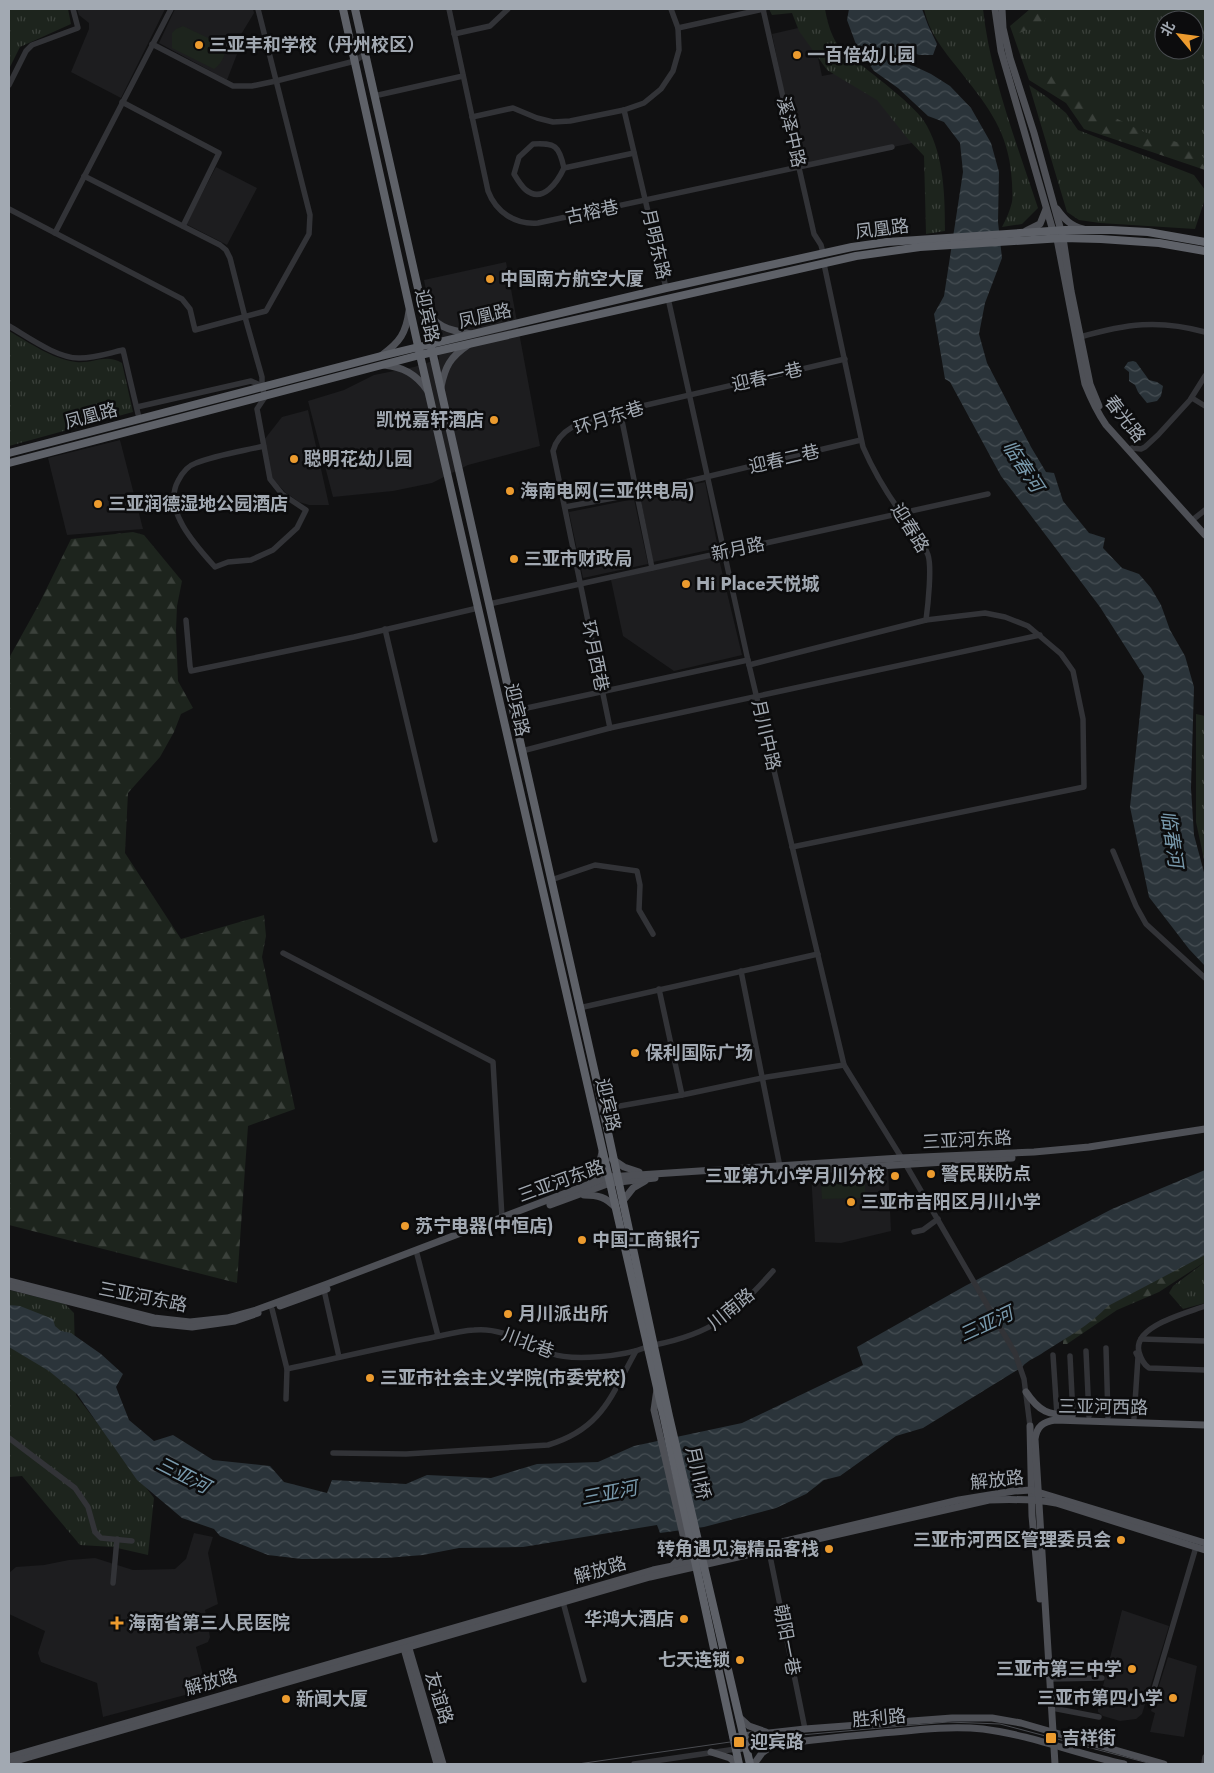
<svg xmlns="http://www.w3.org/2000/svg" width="1214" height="1773" viewBox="0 0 1214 1773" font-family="Jost,'Noto Sans SC',sans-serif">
  <defs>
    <pattern id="forest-firs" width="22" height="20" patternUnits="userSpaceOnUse" patternTransform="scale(1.25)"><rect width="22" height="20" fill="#1d241d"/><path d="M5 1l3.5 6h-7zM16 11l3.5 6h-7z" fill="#3b413b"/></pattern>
    <pattern id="park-tufts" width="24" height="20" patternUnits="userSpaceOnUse" patternTransform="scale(1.25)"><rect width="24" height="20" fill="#1d241d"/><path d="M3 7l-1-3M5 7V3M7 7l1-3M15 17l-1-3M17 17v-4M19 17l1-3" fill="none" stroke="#3b413b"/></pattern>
    <pattern id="water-waves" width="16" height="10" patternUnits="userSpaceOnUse" patternTransform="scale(1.25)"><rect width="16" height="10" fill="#2b343a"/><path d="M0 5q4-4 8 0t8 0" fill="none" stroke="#474f54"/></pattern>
  </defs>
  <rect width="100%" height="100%" fill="#111112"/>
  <g fill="#1d1d1f">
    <path d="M77 9H165L121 98 71 72 89 29V23L79 15Z"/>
    <path d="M175 9H253L254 13 234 46 239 49 227 80 159 43Z"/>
    <path d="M811 25 822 76 848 71 890 98 917 142 799 167 772 34Z"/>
    <path d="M216 167 257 188 227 245 186 224Z"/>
    <path d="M506 262 540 446 468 465 432 483 393 491 333 497 308 401 344 390 374 375 414 367 439 359 424 280Z"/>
    <path d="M308 410 329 505H309L299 502 285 492 272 478 264 440 282 417Z"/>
    <path d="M120 440 143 529 67 535 48 458Z"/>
    <path d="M705 482 718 548 653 562 640 496Z"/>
    <path d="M634 499 648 564 583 578 569 512Z"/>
    <path d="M718 555 742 655 674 671 623 636 611 580Z"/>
    <path d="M888 1168 891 1231 841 1243 815 1242 811 1173Z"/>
    <path d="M194 1533 213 1537 208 1553 218 1604 205 1610 210 1637 208 1642 196 1647 206 1687 200 1691 103 1717 97 1683 41 1662 38 1653 45 1631 9 1614V1573L16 1567 44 1565 69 1560 95 1558 133 1570 175 1569 186 1559Z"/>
    <path d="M1122 1610 1169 1626 1142 1714 1136 1719 1120 1721 1103 1716 1098 1712V1706Z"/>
    <path d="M1168 1657 1197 1666 1184 1737 1150 1732 1155 1713 1151 1711Z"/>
  </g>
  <g fill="#1d241d">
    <path d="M183 26 225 46C226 55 222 63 214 69L172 48V33L176 29Z"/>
    <path d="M865 1180V1198L822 1199 821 1182Z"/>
  </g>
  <g fill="url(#forest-firs)" fill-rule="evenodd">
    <path d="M1030 9H1205V170L1084 129 1066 103 1029 80 1010 26ZM1164 20H1194V50H1164Z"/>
    <path d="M133 532 144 535 182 581 177 606 176 630 178 681 193 708 181 714 174 732 160 757 128 793 125 853 181 939 264 915 266 936 262 957 295 1109 248 1126 237 1283 9 1225V658L39 604 71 539Z"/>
    <path d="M1205 1251V1262L1159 1292 1117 1310 1067 1344H1063V1340L1119 1294Z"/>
  </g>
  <g fill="url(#park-tufts)" fill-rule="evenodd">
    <path d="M9 9H68L71 24 20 47 9 69Z"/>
    <path d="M769 9H825C828 26 834 47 850 56 869 72 916 105 927 126 944 157 945 196 945 231L926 234 924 156 908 139 877 100 827 70 799 31 792 13 772 15Z"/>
    <path d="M924 9H983C990 75 1017 144 1038 208L1022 224 1002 227C1006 219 1010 211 1012 202 1013 196 1012 189 1012 183 1010 139 994 114 967 80 949 56 931 39 924 9Z"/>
    <path d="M1051 9H1205V159L1193 147 1144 132 1101 111 1053 73 1032 72C1024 59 1019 49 1017 34L1043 23ZM1164 20H1194V50H1164Z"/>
    <path d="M1029 85 1047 97 1066 113 1078 130 1194 175 1205 190V199L1195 229 1100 223 1079 220 1067 212Z"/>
    <path d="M9 331C30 343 52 359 76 362 93 364 106 353 122 363L133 412 9 446Z"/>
    <path d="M1196 714 1205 716V864L1196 822Z"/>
    <path d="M1205 1262V1303L1183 1309 1169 1293 1173 1286Z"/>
    <path d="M9 1290 65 1304 74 1313 76 1395 154 1498 148 1555 113 1547 80 1545 22 1476 9 1477Z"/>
  </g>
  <g fill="url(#water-waves)">
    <path d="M849 9H922L928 25 937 44 933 55H919L908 50 899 59 931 74 950 86 971 108 991 143 999 172 998 222 1002 258 985 303 979 334 987 363 1031 447 1046 472 1054 473 1063 501 1089 533 1105 538 1103 548 1122 568 1139 574 1151 588 1161 605 1170 630 1185 656 1194 687 1191 788 1194 835 1205 876V966L1189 949 1149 897 1130 807 1144 676 1100 607 1001 476 950 382 945 379 934 314 944 296 963 172 960 143 944 122 928 116 898 88 874 71 857 47 847 20Z"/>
    <path d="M1133 361 1136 362 1149 380 1157 382 1163 386 1161 396 1157 401 1147 403 1138 392 1135 385 1129 381V372L1124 368 1128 362Z"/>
    <path d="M1205 1170V1255L1108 1306C1090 1325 1066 1338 1044 1352 1036 1358 1029 1359 1022 1367L923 1428 896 1436 840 1476 824 1480 806 1494 776 1508 704 1527 660 1533 657 1525 523 1547 459 1548 423 1555 386 1558 302 1559 268 1555 220 1536 214 1529 182 1518 137 1480 77 1394 49 1371 9 1347V1305L20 1306 53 1319 55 1326 61 1331 71 1333 101 1354 123 1374 116 1387 129 1420 154 1441 173 1435 213 1460 270 1466 284 1482 327 1493 332 1480 406 1484 427 1475 491 1478 537 1464 598 1462 634 1446 742 1423 863 1365 857 1347 965 1286 1112 1209Z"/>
  </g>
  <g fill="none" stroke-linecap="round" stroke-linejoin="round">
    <g stroke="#323337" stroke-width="5.5">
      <path d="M449 9 488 191C496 212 515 225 538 223L892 147"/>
      <path d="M763 9 814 234 821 245 823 253"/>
      <path d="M678 28 764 9"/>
      <path d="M454 34 490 26 508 9"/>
      <path d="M152 44 233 86H252L276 81 355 61 365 54"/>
      <path d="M9 85 26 51 32 45 78 28 73 9"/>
      <path d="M374 96 463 76"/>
      <path d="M122 102 219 153 183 226"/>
      <path d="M624 110 666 288"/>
      <path d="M472 117 513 108 537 118 553 122 570 121 624 110 644 103 661 89 673 71 679 50 678 28 671 9"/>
      <path d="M564 168C559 145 555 143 533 144L519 157 514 174C517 179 521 186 526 190 543 204 558 181 564 168L634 153"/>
      <path d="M84 176 220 245 226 250 230 258 245 317 262 377V386L265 397 257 409 270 479 282 494 306 510 297 528 273 550 251 560 228 562 215 567C197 547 162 510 178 481 182 473 187 466 196 463 216 455 243 451 264 446"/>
      <path d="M9 209 182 299 190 309 195 330 266 311 309 234 310 215 258 9"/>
      <path d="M55 233 171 9"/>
      <path d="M668 298 749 665 844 1065 906 1165 1015 1353 1024 1379 1030 1426"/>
      <path d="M9 326C28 337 58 359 80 358 95 358 109 353 123 350L139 418"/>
      <path d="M1080 337C1126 324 1158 319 1205 332"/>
      <path d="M1192 398 1205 406"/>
      <path d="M137 407 251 381 262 386"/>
      <path d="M620 411 652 568"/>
      <path d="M1132 448 1141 449 1145 447 1158 435 1190 400 1205 376"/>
      <path d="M565 507 635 494 861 440"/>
      <path d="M1195 518 1205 510"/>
      <path d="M489 604 988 494"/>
      <path d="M186 620 190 666 191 671 354 637 478 608"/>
      <path d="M385 629 435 840"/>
      <path d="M749 665 926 620C928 605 932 567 928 555 922 539 911 526 901 513 886 492 873 470 863 447L824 264"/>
      <path d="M513 711 748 660"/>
      <path d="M610 728 553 451C560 425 589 420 612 413L845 359"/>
      <path d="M522 751 610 728 1040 635"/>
      <path d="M792 847 1084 787 1083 719 1073 671 1061 654 1028 626 1005 617 985 613 926 620"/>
      <path d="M1113 851 1136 906 1146 924 1205 978"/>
      <path d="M551 880 595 865 637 871 640 885 639 910 653 934"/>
      <path d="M283 953 493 1062 502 1218"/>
      <path d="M741 971 780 1167"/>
      <path d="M579 1008 818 954"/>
      <path d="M682 1095 767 1077 844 1065"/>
      <path d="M603 1109 682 1095 659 989"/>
      <path d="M914 1232 923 1230 938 1219"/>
      <path d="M417 1254 438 1336"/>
      <path d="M324 1290 339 1357"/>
      <path d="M1205 1306C1187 1313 1132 1326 1139 1352 1141 1359 1143 1364 1149 1368L1205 1370"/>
      <path d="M272 1309 287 1369 286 1399"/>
      <path d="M1141 1339 1205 1341"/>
      <path d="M654 1345C712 1334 735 1314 773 1271"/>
      <path d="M1106 1348 1108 1417"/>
      <path d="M1086 1351 1089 1416"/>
      <path d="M1053 1355 1057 1415"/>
      <path d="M1070 1356 1073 1416"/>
      <path d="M287 1369C333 1359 379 1348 425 1339 441 1336 458 1331 474 1330 502 1327 524 1343 550 1353 573 1362 625 1356 647 1347"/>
      <path d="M1134 1418 1138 1357 1136 1353"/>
      <path d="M9 1438 75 1488 88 1507 95 1532 101 1538 132 1541"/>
      <path d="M333 1453 406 1454 548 1445C602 1429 611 1396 636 1351"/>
      <path d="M769 1551 805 1729"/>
      <path d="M113 1583 117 1539"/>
      <path d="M563 1602 584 1680"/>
      <path d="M1050 1679 1102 1678"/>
      <path d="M1152 1696 1196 1547"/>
      <path d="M1052 1708 1099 1717"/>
      <path d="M634 1764 736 1749"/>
      <path d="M1204 1764 1205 1757"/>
    </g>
    <g stroke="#4e5056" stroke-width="7">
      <path d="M995 9 1001 51 1053 231 1057 239 1085 384C1091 399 1097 412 1106 425L1205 535"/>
      <path d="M1002 9 1003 28 1010 58 1034 133 1063 238 1071 291 1090 384 1099 406"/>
      <path d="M1057 209C1064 219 1071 226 1083 229"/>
      <path d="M1026 231 1040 224 1046 209"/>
      <path d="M423 306C436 327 447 330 471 334"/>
      <path d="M382 355C400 342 406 333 409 311"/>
      <path d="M384 365C403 367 416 374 427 390"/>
      <path d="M441 387C445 367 450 357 468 345"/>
      <path d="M612 1159 624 1167 639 1172"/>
      <path d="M780 1172 1012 1158"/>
      <path d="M590 1183 598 1170 602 1152"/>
      <path d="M584 1195C598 1195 606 1197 616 1208"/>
      <path d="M622 1202 633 1188 645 1181"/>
      <path d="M550 1205 610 1183 655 1178"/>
      <path d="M9 1281 154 1318 190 1322 227 1318 256 1310 327 1284 608 1177 900 1158 1034 1152 1089 1147 1205 1129"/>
      <path d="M9 1286 153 1323 192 1327 235 1321 258 1313"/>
      <path d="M280 1306 327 1289"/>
      <path d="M657 1389 654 1410 684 1539C685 1551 682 1557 673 1565"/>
      <path d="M1026 1392C1040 1413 1048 1414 1072 1416"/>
      <path d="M1030 1426 1032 1516 1040 1599"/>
      <path d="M403 1645 437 1764"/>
      <path d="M408 1645 443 1764"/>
      <path d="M739 1717 749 1726 766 1732"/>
      <path d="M733 1737 805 1729 952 1718H992L1021 1723 1164 1764"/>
      <path d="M736 1749C789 1743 842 1736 895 1732 924 1729 954 1726 983 1729 1031 1735 1077 1754 1124 1764"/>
      <path d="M711 1752 730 1758 737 1764"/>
      <path d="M9 1757 653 1570 722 1556 959 1500 1014 1491 1031 1490 1205 1543"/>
      <path d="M9 1763 650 1577 989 1500C1012 1499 1033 1499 1056 1503L1205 1550"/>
      <path d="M754 1764 762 1753 773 1745"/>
      <path d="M1055 1764 1035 1439C1037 1426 1043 1422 1055 1420L1205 1425"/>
    </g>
    <g stroke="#5e6168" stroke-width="8">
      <path d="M343 9 420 355 664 1418 739 1764"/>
      <path d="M355 9 603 1109 669 1416 750 1764"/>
      <path d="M9 453 381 356 666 288 852 247 887 242 1065 230H1111L1148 232 1205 242"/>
      <path d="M9 463 420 355 856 256 920 247 1063 238 1101 239 1159 243 1205 251"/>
    </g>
    <path stroke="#494b50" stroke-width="1" d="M578 1764 744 1740 948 1722 1000 1724 1152 1764"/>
  </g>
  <g fill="#ec9b2e" stroke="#0c0c0d" stroke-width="2">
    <circle cx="199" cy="45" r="5"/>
    <circle cx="797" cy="55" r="5"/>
    <circle cx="490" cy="279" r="5"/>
    <circle cx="494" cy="420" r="5"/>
    <circle cx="294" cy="459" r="5"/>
    <circle cx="510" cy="491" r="5"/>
    <circle cx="98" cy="504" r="5"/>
    <circle cx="514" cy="559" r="5"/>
    <circle cx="686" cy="584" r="5"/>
    <circle cx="635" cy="1053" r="5"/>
    <circle cx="931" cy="1174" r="5"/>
    <circle cx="895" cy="1176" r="5"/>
    <circle cx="851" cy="1202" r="5"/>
    <circle cx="405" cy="1226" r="5"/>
    <circle cx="582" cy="1240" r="5"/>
    <circle cx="508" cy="1314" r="5"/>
    <circle cx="370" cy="1378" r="5"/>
    <circle cx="1121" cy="1540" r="5"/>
    <circle cx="829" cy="1549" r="5"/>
    <circle cx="684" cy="1619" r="5"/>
    <path d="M114.5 1615.5h5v5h5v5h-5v5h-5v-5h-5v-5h5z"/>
    <circle cx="740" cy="1660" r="5"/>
    <circle cx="1132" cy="1669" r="5"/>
    <circle cx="1173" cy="1698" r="5"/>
    <circle cx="286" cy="1699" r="5"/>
    <rect x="1045" y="1732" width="12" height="12" rx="2.5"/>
    <rect x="733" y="1736" width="12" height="12" rx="2.5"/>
  </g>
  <g text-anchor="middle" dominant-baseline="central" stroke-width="5" stroke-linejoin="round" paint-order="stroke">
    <g font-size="18" font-weight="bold" fill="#a2a9b2" stroke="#0c0c0d" text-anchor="start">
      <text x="209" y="45">三亚丰和学校（丹州校区）</text>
      <text x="807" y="55">一百倍幼儿园</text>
      <text x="500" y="279">中国南方航空大厦</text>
      <text x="484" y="420" text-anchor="end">凯悦嘉轩酒店</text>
      <text x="304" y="459">聪明花幼儿园</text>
      <text x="520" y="491">海南电网(三亚供电局)</text>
      <text x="108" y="504">三亚润德湿地公园酒店</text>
      <text x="524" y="559">三亚市财政局</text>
      <text x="696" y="584">Hi Place天悦城</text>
      <text x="645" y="1053">保利国际广场</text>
      <text x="941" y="1174">警民联防点</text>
      <text x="885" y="1176" text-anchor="end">三亚第九小学月川分校</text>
      <text x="861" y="1202">三亚市吉阳区月川小学</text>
      <text x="415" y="1226">苏宁电器(中恒店)</text>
      <text x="592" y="1240">中国工商银行</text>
      <text x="518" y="1314">月川派出所</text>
      <text x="380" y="1378">三亚市社会主义学院(市委党校)</text>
      <text x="1111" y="1540" text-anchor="end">三亚市河西区管理委员会</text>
      <text x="819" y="1549" text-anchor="end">转角遇见海精品客栈</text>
      <text x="674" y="1619" text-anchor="end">华鸿大酒店</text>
      <text x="128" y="1623">海南省第三人民医院</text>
      <text x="730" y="1660" text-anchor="end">七天连锁</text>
      <text x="1122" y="1669" text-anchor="end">三亚市第三中学</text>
      <text x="1163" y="1698" text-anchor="end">三亚市第四小学</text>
      <text x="296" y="1699">新闻大厦</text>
      <text x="1062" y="1738">吉祥街</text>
      <text x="750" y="1742">迎宾路</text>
    </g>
    <g font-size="18" fill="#a2a9b2" stroke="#0c0c0d">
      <text transform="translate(791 132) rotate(77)">溪泽中路</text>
      <text transform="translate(592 212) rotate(-12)">古榕巷</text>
      <text transform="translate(882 229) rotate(-7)">凤凰路</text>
      <text transform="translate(656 244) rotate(77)">月明东路</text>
      <text transform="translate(427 316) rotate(78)">迎宾路</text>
      <text transform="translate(485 316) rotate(-13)">凤凰路</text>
      <text transform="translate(767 377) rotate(-13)">迎春一巷</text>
      <text transform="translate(91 416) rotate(-15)">凤凰路</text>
      <text transform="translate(609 418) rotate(-18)">环月东巷</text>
      <text transform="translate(1125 419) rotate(52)">春光路</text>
      <text transform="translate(784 459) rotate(-13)">迎春二巷</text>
      <text transform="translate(910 528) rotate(58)">迎春路</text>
      <text transform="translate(738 549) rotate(-12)">新月路</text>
      <text transform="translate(595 656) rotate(78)">环月西巷</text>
      <text transform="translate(517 710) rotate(77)">迎宾路</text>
      <text transform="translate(766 735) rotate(77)">月川中路</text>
      <text transform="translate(608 1105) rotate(77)">迎宾路</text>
      <text transform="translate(967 1140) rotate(-3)">三亚河东路</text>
      <text transform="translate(561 1181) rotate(-20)">三亚河东路</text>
      <text transform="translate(143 1297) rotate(11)">三亚河东路</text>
      <text transform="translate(731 1309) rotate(-39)">川南路</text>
      <text transform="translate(528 1343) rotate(21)">川北巷</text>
      <text transform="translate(1103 1407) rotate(1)">三亚河西路</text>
      <text transform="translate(698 1473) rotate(77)">月川桥</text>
      <text transform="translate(997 1480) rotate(-6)">解放路</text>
      <text transform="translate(600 1570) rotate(-16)">解放路</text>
      <text transform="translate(787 1640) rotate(79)">朝阳一巷</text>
      <text transform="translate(211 1682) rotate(-16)">解放路</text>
      <text transform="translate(439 1698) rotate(73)">友谊路</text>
      <text transform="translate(879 1718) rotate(-5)">胜利路</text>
    </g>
    <g font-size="19" font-style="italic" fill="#799aad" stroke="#0c0c0d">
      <text transform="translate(1023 466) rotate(57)">临春河</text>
      <text transform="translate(1172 839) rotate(82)">临春河</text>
      <text transform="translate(986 1324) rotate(-25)">三亚河</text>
      <text transform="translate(183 1475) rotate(27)">三亚河</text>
      <text transform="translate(609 1493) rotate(-11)">三亚河</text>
    </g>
  </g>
  <rect width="1214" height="1773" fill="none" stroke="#a2a9b2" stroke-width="20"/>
  <g transform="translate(1179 35) rotate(299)"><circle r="24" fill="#0c0c0d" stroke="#484b4f"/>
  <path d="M0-4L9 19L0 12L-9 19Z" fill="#ec9b2e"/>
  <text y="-8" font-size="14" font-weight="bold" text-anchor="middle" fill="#a2a9b2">北</text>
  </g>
</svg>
